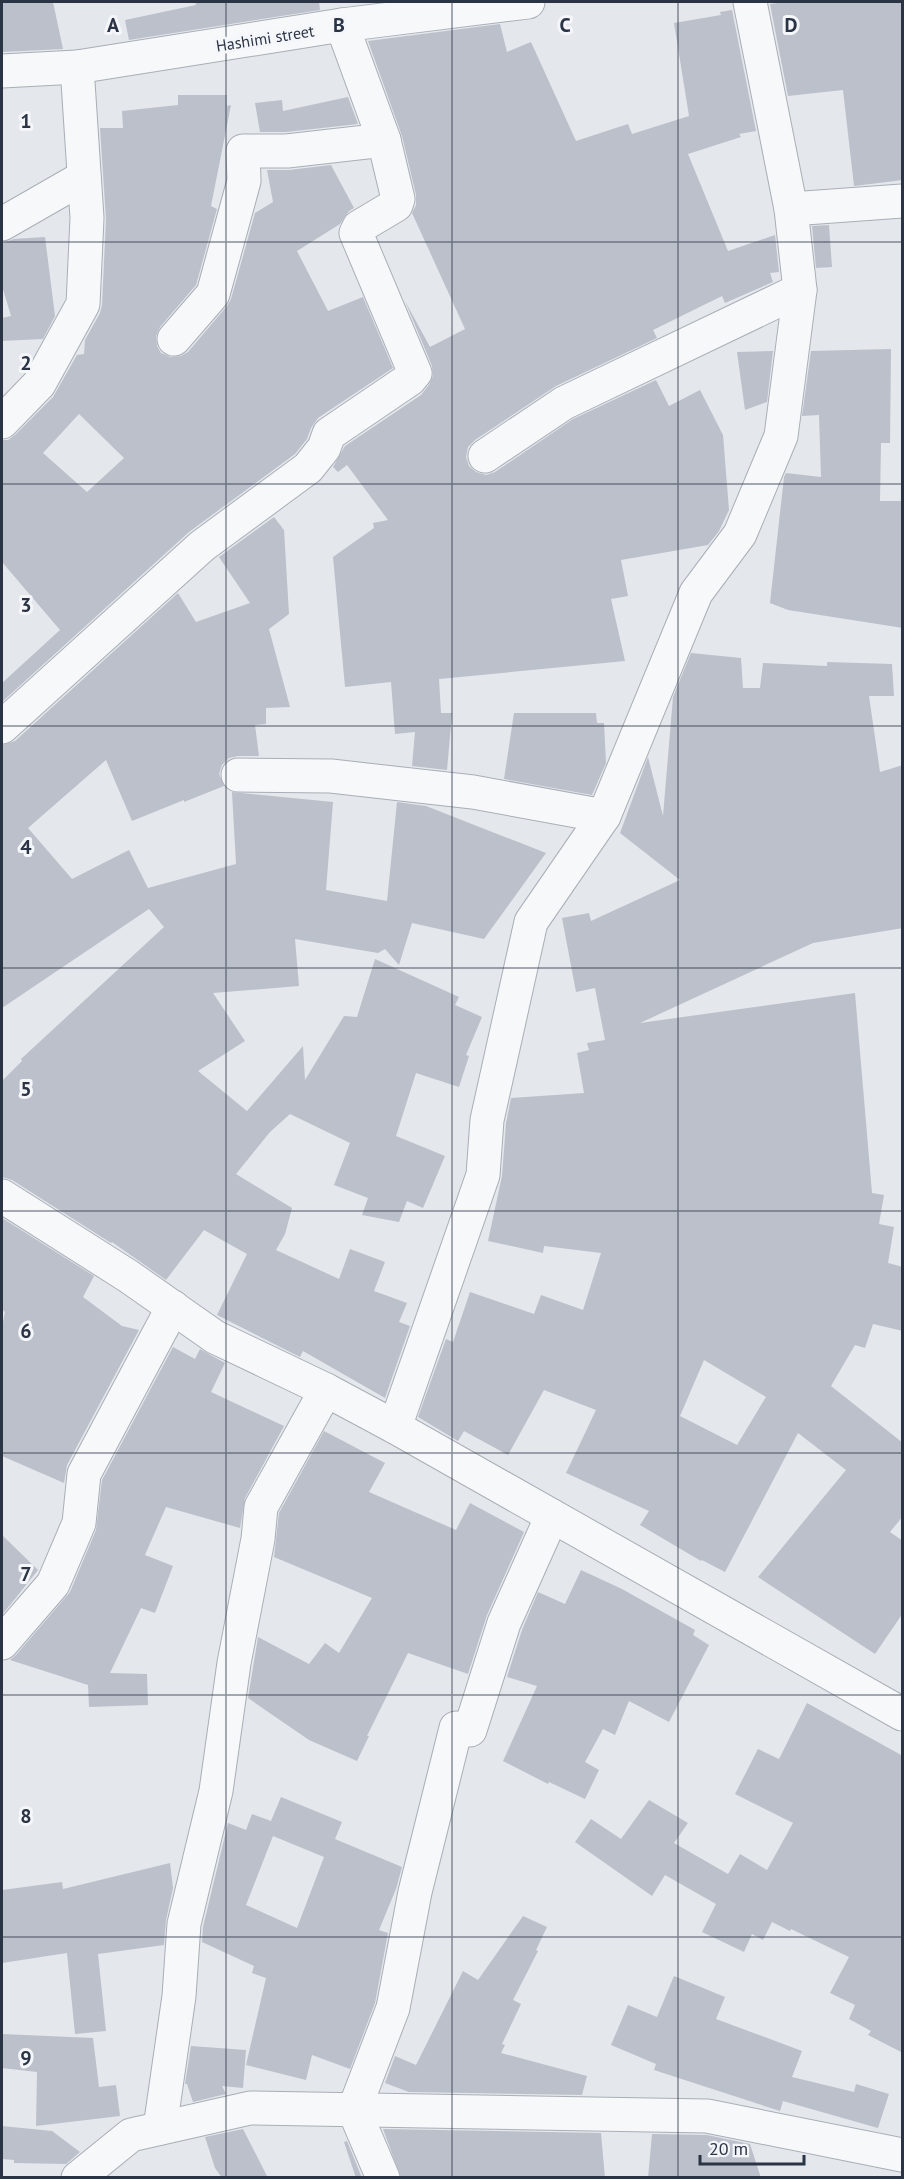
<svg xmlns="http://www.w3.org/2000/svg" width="904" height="2179" viewBox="0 0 904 2179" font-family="'PT Sans',sans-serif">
  <rect width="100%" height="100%" fill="#e4e7ec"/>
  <g fill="#bbc0ca" fill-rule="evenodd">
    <path d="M2 2H53L63 49 2 52Z"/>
    <path d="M195 2H319L320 10 129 40 125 20 196 5Z"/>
    <path d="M785 2H903V180L854 186 843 90 788 96 770 4Z"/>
    <path d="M732 10 756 131 739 134 741 137 688 154 728 251 775 235 779 272 770 273 773 282 725 303 722 296 653 330 657 338 556 386 475 440 468 447 466 457 469 466 476 472 486 475 495 472 573 419 656 380 669 406 700 390 723 435 729 510 719 531 708 545 621 560 628 596 611 599 625 661 439 679 441 713H452L447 770 412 766 415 732 395 734 391 682 345 687 333 557 374 528 373 523 388 520 347 465 338 472 333 467 345 446 421 395 429 385 433 376 432 366 405 301 430 347 465 329 412 213 416 205V195L402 136 368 41 500 24 507 52 531 42 576 141 628 124 632 134 689 116 674 23 721 15 720 12Z"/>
    <path d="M178 95H227V106L231 105 211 206 217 209 196 285 160 327 156 336 157 346 161 353 171 357 181 356 188 352 227 306 231 299 255 213 273 202 267 170H289L331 165 354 208 349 211 340 224 297 251 328 311 363 297 393 368 318 418 311 428 307 439 295 454 189 532 2 702V683L60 630 2 562V440H8L15 435 53 397 77 355 84 354 85 340 100 313 102 305 106 219 100 128H123L122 111 178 105ZM79 414 124 458 87 492 43 453Z"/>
    <path d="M348 97 358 124 286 132H260L255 103 282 100 283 111Z"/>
    <path d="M829 225 832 267 816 268 812 226Z"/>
    <path d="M45 237 55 316 43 339 2 341V318L11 316 2 286V243L14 239Z"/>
    <path d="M891 349 890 443H881L880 501H903V628L788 610 770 603 784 477 786 473 821 477 819 415 802 416 811 351Z"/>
    <path d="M773 351 767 402 745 410 737 352Z"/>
    <path d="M274 517 284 530 289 614 269 629 290 707 266 708V724L255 725 259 756H238L229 758 222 765 219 774 224 786 184 802V800L132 821 106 760 28 828 72 879 129 850 148 888 236 864 232 792 333 802 326 890 387 901 397 802 426 806 546 853 484 939 412 923 399 965 385 949 378 953 295 939 299 986 213 993 245 1041 198 1071 247 1111 303 1046 305 1080 344 1016 357 1017 375 959 459 997 455 1005 482 1017 466 1055 469 1056 459 1087 416 1073 396 1136 445 1156 423 1208 407 1201 399 1222 362 1215 368 1198 334 1185 350 1143 290 1114 270 1132 236 1174 292 1208 285 1234 276 1250 339 1279 350 1249 385 1262 374 1291 407 1303 399 1322 410 1326 385 1398 303 1351 300 1357 217 1315 247 1254 204 1230 166 1280 112 1242 111 1243 12 1180 2 1177V1081L22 1061 21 1059 164 927 149 909 2 1008V745L15 741 178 593 196 622 250 603 219 557Z"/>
    <path d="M691 653 741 658 743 688H760L763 663 827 666V662L892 664 894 696H869L880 772 903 765V928L813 943 640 1023 855 993 872 1193 884 1195 879 1224 894 1227 888 1263 903 1267V1331L873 1324 865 1348 855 1345 831 1386 903 1443V1516L890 1532 903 1541V1613L875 1654 758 1577 846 1470 798 1433 725 1572 702 1560 701 1561 640 1525 649 1511 566 1473 596 1410 544 1390 508 1455 464 1431 458 1441 418 1417 446 1339 453 1342 470 1292 534 1314 541 1295 583 1310 601 1253 544 1246 543 1253 488 1241 502 1176 506 1123 511 1098 584 1093 577 1053 589 1050 587 1043 605 1040 595 988 576 992 562 918 589 913 591 921 680 880 620 833 648 757 663 816 673 697ZM704 1360 766 1397 737 1445 680 1416Z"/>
    <path d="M514 713H596L597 723H604L606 763 592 795 504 779Z"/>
    <path d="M2 1218 94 1276 83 1297 122 1326 139 1330 67 1465 64 1483 2 1456V1327L5 1312 2 1309Z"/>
    <path d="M173 1347 195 1359 200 1349 225 1363 211 1392 284 1426 245 1498 240 1528 166 1507 145 1555 173 1566 155 1613 141 1608 110 1673 147 1674 148 1705 89 1707 88 1685 10 1660 16 1655 70 1592 96 1530 102 1480Z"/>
    <path d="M324 1431 385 1463 369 1492 456 1530 470 1503 524 1532 487 1615 468 1674 408 1653 367 1736H369L357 1761 309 1740 248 1698 258 1637 309 1664 325 1643 339 1653 372 1598 274 1557 279 1513Z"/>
    <path d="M2 1535 38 1570 2 1615Z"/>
    <path d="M581 1570 622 1589 695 1630 693 1635 709 1645 669 1722 629 1701 615 1735 603 1729 585 1762 599 1770 585 1799 549 1782 548 1784 503 1761 537 1686 507 1677 522 1630 538 1592 565 1604Z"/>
    <path d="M807 1703 903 1756V2053L868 2035 871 2031 849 2019 855 2005 830 1993 849 1957 791 1929 790 1931 772 1922 763 1940 752 1934 744 1952 702 1932 716 1904 665 1875 652 1896 575 1842 591 1819 621 1839 649 1800 688 1823 674 1843 728 1874 740 1854 767 1870 793 1823 735 1794 758 1749 779 1759Z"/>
    <path d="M281 1797 342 1822 335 1839 402 1867 396 1889 379 1930 388 1933 375 2003 350 2069 312 2055 306 2080 246 2065 266 1978 252 1973 254 1966 202 1942 203 1927 228 1823 246 1830 252 1814 271 1821ZM273 1836 324 1857 297 1928 246 1905Z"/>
    <path d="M170 1863 173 1888 166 1920 164 1945 98 1954 106 2031 75 2034 67 1953 2 1963V1890L62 1882 63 1889Z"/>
    <path d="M523 1916 547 1927 536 1950 538 1951 513 2000 521 2004 502 2044 505 2045 501 2053 587 2076 582 2095 409 2092 385 2083 395 2056 416 2065 463 1971 478 1980Z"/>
    <path d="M674 1976 725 1997 716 2019 802 2051 792 2077 854 2092 856 2084 889 2094 878 2128 783 2101 780 2111 654 2070 656 2064 611 2045 628 2005 657 2017Z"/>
    <path d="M2 2034 93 2038 99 2087 116 2085 120 2116 36 2126 37 2072 2 2068Z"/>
    <path d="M191 2046 246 2050 243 2088 222 2086 226 2094 193 2102 187 2084H185Z"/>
    <path d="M2 2126 52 2131 80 2152 66 2164 14 2163V2160L2 2159Z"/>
    <path d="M243 2129 268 2178H222L215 2168 205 2137Z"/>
    <path d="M383 2129 601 2133 605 2178H401Z"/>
    <path d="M652 2134 707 2135 750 2144 761 2178H648Z"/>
    <path d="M347 2141 362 2178H356L344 2142Z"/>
  </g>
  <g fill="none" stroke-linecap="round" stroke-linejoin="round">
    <defs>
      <g id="minor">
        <path d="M2 71 77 67 342 25 528 2"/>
        <path d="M791 209 902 201"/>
        <path d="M2 224 84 177"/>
        <path d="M174 339 213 294 244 181 243 151H287L384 140"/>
        <path d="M2 422 39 384 83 304 87 218 77 67"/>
        <path d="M485 456 564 403 800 290"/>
        <path d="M2 727 202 546 308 468 324 448 329 434 410 379 415 373 356 233 359 227 396 205 398 199 384 140 342 25"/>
        <path d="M238 775 331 776 473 792 604 816"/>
        <path d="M2 1196 128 1276 215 1337 326 1390 395 1427 902 1714"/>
        <path d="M395 1427 483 1175 487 1120 531 922 604 816 696 593 740 534 781 436 800 290 791 209 750 2"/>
        <path d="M2 1643 53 1584 79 1523 84 1474 173 1307"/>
        <path d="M160 2128 179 1996 184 1924 216 1791 234 1663 258 1539 261 1507 326 1390"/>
        <path d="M78 2178 131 2135 250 2108 707 2116 902 2155"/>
        <path d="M383 2178 354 2110 393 2008 415 1892 456 1728 470 1730 504 1623 552 1516"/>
      </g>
    </defs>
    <use href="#minor" stroke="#a9aeb7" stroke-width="35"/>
    <use href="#minor" stroke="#f7f8fa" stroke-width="33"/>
  </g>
  <path fill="none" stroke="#2b3445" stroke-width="1.5" stroke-opacity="0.55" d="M226 2V2178M452 2V2178M678 2V2178M2 242H902M2 484H902M2 726H902M2 968H902M2 1211H902M2 1453H902M2 1695H902M2 1937H902"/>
  <g text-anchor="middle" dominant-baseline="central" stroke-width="6" stroke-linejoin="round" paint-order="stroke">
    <g font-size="16" fill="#2b3445" stroke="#f4f6f9">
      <text transform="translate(265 38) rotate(-9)">Hashimi street</text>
    </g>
  </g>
  <g font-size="20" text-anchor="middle" font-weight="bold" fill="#2b3445" stroke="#f4f6f9" stroke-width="6" stroke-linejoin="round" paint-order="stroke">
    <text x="113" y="32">A</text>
    <text x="339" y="32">B</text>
    <text x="565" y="32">C</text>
    <text x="791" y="32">D</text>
    <text x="26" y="128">1</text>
    <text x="26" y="370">2</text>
    <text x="26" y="612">3</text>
    <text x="26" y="854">4</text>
    <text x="26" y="1096">5</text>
    <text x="26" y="1338">6</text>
    <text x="26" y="1581">7</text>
    <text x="26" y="1823">8</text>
    <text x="26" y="2065">9</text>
  </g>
  <rect width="904" height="2179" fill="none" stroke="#2b3445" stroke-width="6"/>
  <path d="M700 2155v9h104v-9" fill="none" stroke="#2b3445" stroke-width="3"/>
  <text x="709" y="2155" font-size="18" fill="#2b3445" stroke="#f4f6f9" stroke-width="4.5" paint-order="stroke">20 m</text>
</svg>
